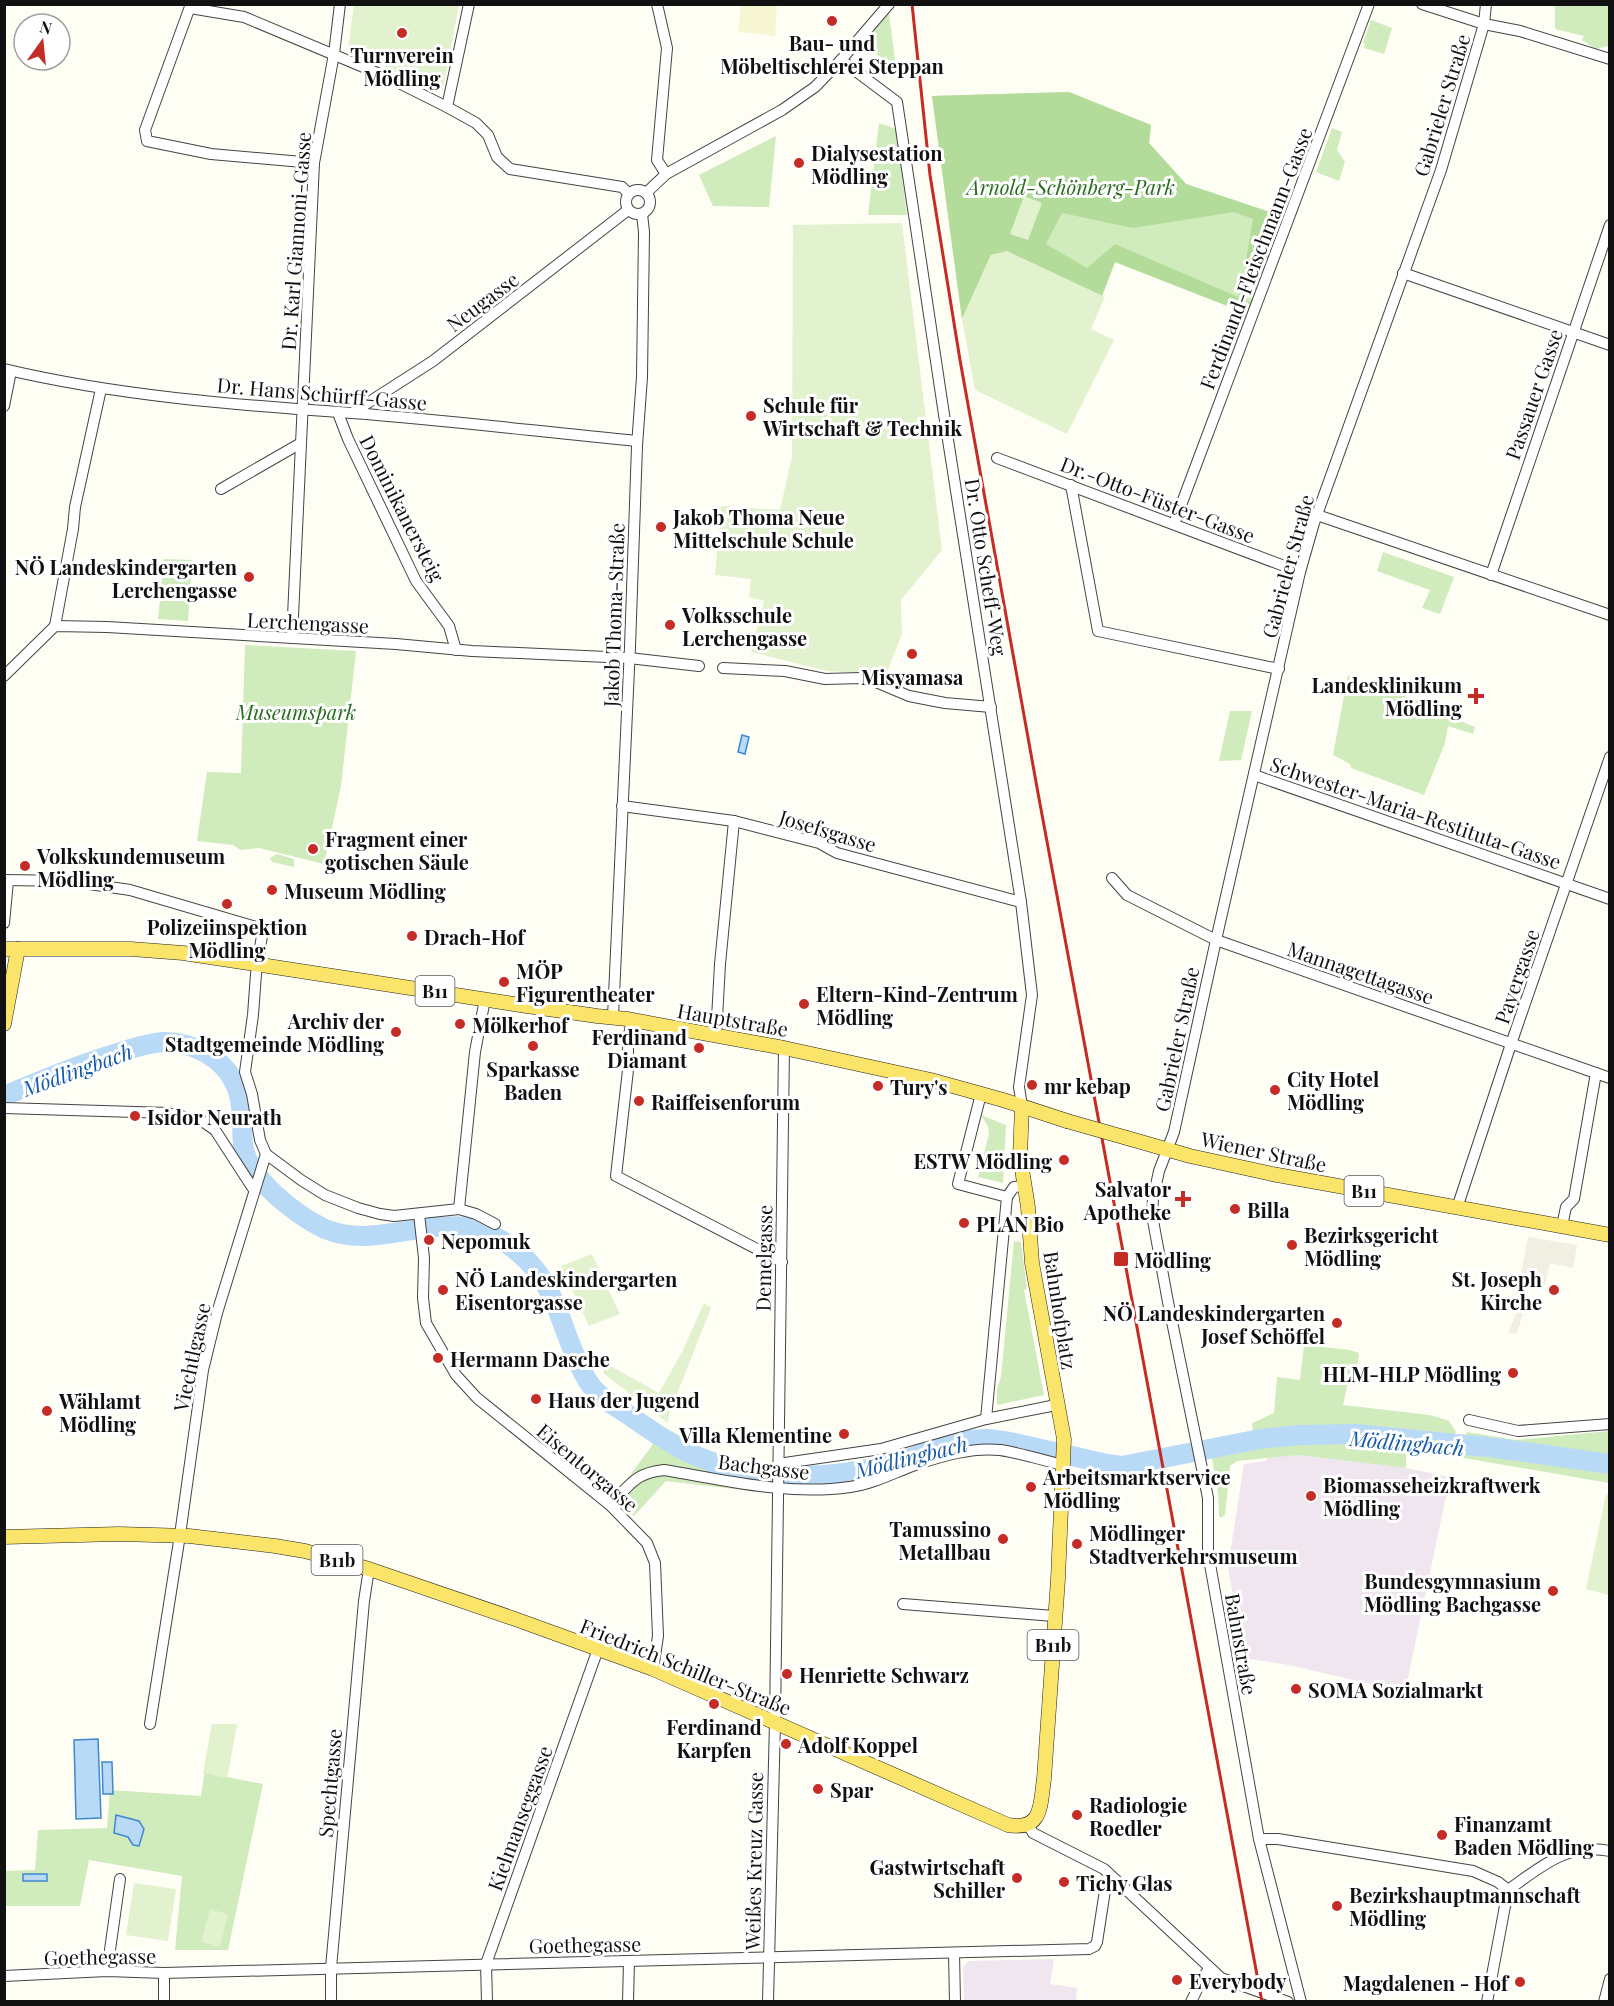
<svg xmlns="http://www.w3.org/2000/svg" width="1614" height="2006" viewBox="0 0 1614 2006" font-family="'Playfair Display',serif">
  <rect width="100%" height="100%" fill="#fffef5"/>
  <g fill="#efe6ef">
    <path d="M1299 1455 1406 1468 1450 1477 1405 1692 1289 1665 1244 1658 1228 1567 1244 1464 1266 1461 1269 1457Z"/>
    <path d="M1054 1959 1050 1984 1077 1988 1076 2000 1085 2001H964L963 1967 969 1961Z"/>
  </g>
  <path fill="#f6f6d3" d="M741 5H777L775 36 738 32Z"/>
  <g fill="#d0ebbc">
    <path d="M1555 5H1608V46L1596 49 1582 40 1584 36 1555 29Z"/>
    <path d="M889 13 896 68 862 44Z"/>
    <path d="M1371 20 1392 28 1384 54 1364 48 1365 44 1363 43Z"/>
    <path d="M1069 92 1151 125 1149 143 1186 184 1282 216 1248 314 1115 262 1102 296 1007 252 991 255 962 319 932 96Z"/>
    <path d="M879 123 896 129 907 215H868Z"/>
    <path d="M1332 128 1342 132 1337 150 1345 162 1339 181 1316 172Z"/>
    <path d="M776 136 769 207 713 206 699 175Z"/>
    <path d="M1383 552 1454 577 1440 614 1422 608 1430 590 1377 571Z"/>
    <path d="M164 559 192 560 188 621 158 619Z"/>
    <path d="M245 645 356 651 341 786 324 864 259 848 241 850 233 845 197 841 207 772 241 773Z"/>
    <path d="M1348 675 1445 711V715L1475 727 1473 734 1448 726 1445 743 1424 795 1351 768 1350 764 1333 755Z"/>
    <path d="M1230 711H1252L1241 760 1219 761Z"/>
    <path d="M277 854 294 859V867L272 862 270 858Z"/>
    <path d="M981 1115 1006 1125 1003 1183 978 1177 989 1134 988 1126Z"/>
    <path d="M1014 1241 1021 1242 1027 1289 1024 1290 1044 1395 997 1405V1389L1001 1377Z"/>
    <path d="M1304 1345 1350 1350 1359 1353 1355 1382 1348 1381 1343 1405 1430 1415 1449 1421 1456 1432 1445 1455 1406 1450V1468L1299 1455 1237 1461 1230 1466 1225 1515 1221 1518 1219 1516 1218 1492 1210 1448 1253 1436 1252 1423 1274 1413 1277 1377 1300 1380Z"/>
    <path d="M665 1428 709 1451 736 1461 767 1469 769 1493 666 1481 634 1516 613 1498Z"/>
    <path d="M1609 1431V1483L1458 1457 1467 1432 1516 1440Z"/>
    <path d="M212 1724H237L227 1777 263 1784 228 1950H175L182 1876 89 1860 80 1906H5L4 1871 35 1870 38 1830 107 1828 110 1790 201 1796Z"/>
  </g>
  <path fill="#b3dc9b" d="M1069 92 1151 125 1149 143 1186 184 1282 216 1261 275 1245 267 1253 219 1234 212 1133 228 1062 213 1046 244 1087 268 1115 244 1252 303 1248 314 1115 262 1102 296 1007 252 991 255 962 319 932 96Z"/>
  <g fill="#e3f2ce">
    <path d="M354 5H459L443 89 436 92 348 49Z"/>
    <path d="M1024 196 1042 203 1028 240 1010 234Z"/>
    <path d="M902 223 942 550 901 600 902 634 886 674 827 671 751 652 764 601 749 597 751 579 715 575 721 506 780 510 792 456 793 225Z"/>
    <path d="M1007 251 1105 297 1091 329 1114 340 1067 434 975 390 962 319 991 255Z"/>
    <path d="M592 1254 620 1314 589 1326 561 1266Z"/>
    <path d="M704 1303 711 1308 669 1414 668 1423 603 1373 607 1364 659 1393 682 1352Z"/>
    <path d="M1606 1494 1610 1495 1609 1595 1586 1589Z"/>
    <path d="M212 1724H237L227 1778 203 1773Z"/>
    <path d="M134 1883 176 1889 168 1941 126 1935Z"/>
    <path d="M210 1909 228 1914 220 1947 201 1942Z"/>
  </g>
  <path fill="#f1eee2" d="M1528 1237 1577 1245 1573 1268 1550 1263 1545 1285 1543 1287 1528 1285 1520 1324 1516 1334 1508 1333 1520 1305 1527 1278 1521 1275Z"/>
  <g fill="#b8daf7" stroke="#3e88cf" stroke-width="1.5">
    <path d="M742 735 749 737 745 754 738 752Z"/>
    <path d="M98 1739 101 1818 76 1819 74 1740Z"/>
    <path d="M102 1762H112L113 1794H103Z"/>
    <path d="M116 1815 139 1821 144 1829 139 1846 133 1845 128 1837 114 1833Z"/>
    <rect x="23" y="1874" width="24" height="7"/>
  </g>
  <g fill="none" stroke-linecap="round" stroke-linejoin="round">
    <path stroke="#b8daf7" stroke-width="20" d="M4 1096C40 1081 74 1066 111 1055 128 1050 146 1043 164 1042 192 1042 223 1057 235 1084 244 1103 241 1125 243 1144 247 1178 296 1215 325 1229 342 1236 360 1237 378 1235 406 1232 452 1221 478 1229 493 1234 507 1243 519 1253 559 1286 561 1334 585 1376 588 1382 592 1388 597 1392 606 1402 619 1408 630 1416 652 1431 674 1447 699 1457 762 1483 827 1480 891 1464 922 1456 950 1440 982 1439 997 1438 1014 1443 1028 1446 1055 1452 1081 1458 1107 1464L1122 1466 1260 1439 1300 1435 1356 1434 1497 1448 1610 1464"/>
    <defs>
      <g id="minor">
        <path d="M191 4 145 130 147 141 211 154 314 163"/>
        <path d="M657 4 667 48 657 160 666 174"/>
        <path d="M1422 4 1484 24 1520 31 1610 59"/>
        <path d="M190 8 244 17 387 77 447 107 476 123 488 135 497 157 510 169 622 187 629 194"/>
        <path d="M841 60 897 102 945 421 1021 902 1032 995 1019 1087 1022 1106"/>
        <path d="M447 107 469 4"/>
        <circle cx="638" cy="202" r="12"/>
        <path d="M646 193 666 174 782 110 815 87 841 60 889 4"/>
        <path d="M1403 273 1610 345"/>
        <path d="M4 369C118 396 236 405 352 413 447 420 542 432 637 441"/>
        <path d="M4 406 11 371"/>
        <path d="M338 413 348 439 416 581 449 626 456 650"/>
        <path d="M352 413 433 361 628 210"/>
        <path d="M997 458 1300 572"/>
        <path d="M1071 485 1098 631 1279 669"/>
        <path d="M221 489 301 443"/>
        <path d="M1317 515 1610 615"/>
        <path d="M1174 524 1369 4"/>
        <path d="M1491 575 1610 225"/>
        <path d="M55 626 73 529 75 507 101 389"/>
        <path d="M292 638 314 163 334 54 340 4"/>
        <path d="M723 668 785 671 825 679 861 678 871 680 909 696 945 703 991 707"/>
        <path d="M4 676 55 626 107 627 396 644 472 651 629 658 699 666"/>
        <path d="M1254 775 1610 899"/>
        <path d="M622 806 734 821 819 843 837 853 1021 902"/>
        <path d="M1112 878 1127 895 1216 940 1610 1078"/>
        <path d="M4 880 69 881 130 890 263 929 256 974 253 1015 245 1072 252 1094 260 1140 266 1154 301 1180 325 1195 358 1208 380 1214 394 1216 459 1209 476 1214 495 1224"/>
        <path d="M4 923 8 881"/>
        <path d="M613 1017 630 647 637 446 642 377 644 232 642 214"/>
        <path d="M632 1020 628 1040V1070L616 1176 782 1262"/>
        <path d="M716 1037 720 964 734 821"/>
        <path d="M981 1094 958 1184 1007 1197"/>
        <path d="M4 1108 168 1113 202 1121 215 1130 254 1190"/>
        <path d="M1457 1208 1511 1044 1610 757"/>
        <path d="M459 1209 475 1052 485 999"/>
        <path d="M419 1214 424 1258 423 1298 426 1323 456 1375 477 1398 610 1505 647 1543 655 1563 658 1636 653 1669"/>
        <path d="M1562 1226 1566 1207 1574 1199 1596 1073"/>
        <path d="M986 1419 1007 1197 1014 1187 1024 1186"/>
        <path d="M1469 1420 1518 1431 1610 1424"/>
        <path d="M778 1464 881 1449 986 1419 1056 1405"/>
        <path d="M610 1505C630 1485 635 1473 664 1470 725 1480 788 1496 850 1487 873 1484 893 1473 915 1465 942 1456 972 1447 1000 1450 1021 1453 1042 1460 1063 1465"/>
        <path d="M903 1604 1054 1616"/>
        <path d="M150 1724 180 1535 203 1370 217 1313 266 1154"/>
        <path d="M1028 1825 1033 1833 1104 1869 1221 1978 1288 2002"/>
        <path d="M1259 1839H1278L1473 1871 1498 1882 1508 1890"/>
        <path d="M954 1953 955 2002"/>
        <path d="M107 1971 120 1879"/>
        <path d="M164 1973V2002"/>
        <path d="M4 1976 107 1971 164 1973 1089 1949 1095 1946 1097 1942 1106 1884 1110 1877"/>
        <path d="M331 2002V1968L364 1601 369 1569"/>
        <path d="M487 2002 486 1964 598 1649"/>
        <path d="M628 2002 629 1961"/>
        <path d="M768 2002 775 1722 784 1048"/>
        <path d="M1191 2002 1203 1977 1209 1969"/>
        <path d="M1301 2002 1259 1839 1208 1553V1498L1168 1302 1152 1215 1153 1199 1159 1171 1174 1132 1216 940 1300 572 1314 523 1441 170 1484 24 1486 4"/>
        <path d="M1487 2002 1508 1890C1541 1867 1567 1842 1610 1851"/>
        <path d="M1604 2002 1610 1979"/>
      </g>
      <g id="major">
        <path d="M4 949H131L183 953 527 1006 597 1016 627 1019 784 1048 931 1080 1003 1100 1067 1121"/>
        <path d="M4 1024 18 949"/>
        <path d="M1127 1138 1190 1156 1272 1174 1610 1235"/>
        <path d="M4 1537 119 1534 189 1536 275 1546 305 1551 369 1569 515 1619 653 1669 1008 1825C1043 1831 1040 1805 1044 1779L1058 1579 1064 1439 1032 1263 1028 1207 1020 1157 1022 1106"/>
      </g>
    </defs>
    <use href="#minor" stroke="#444" stroke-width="12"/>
    <use href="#major" stroke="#222" stroke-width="15"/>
    <use href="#minor" stroke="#fff" stroke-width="10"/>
    <use href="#major" stroke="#fae46a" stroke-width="14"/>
    <path stroke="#c42c25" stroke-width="3" d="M912 4 930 175 960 360 1038 793 1262 2002"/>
    <defs>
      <path id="major-bridge" d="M1067 1121 1127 1138"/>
    </defs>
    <use href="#major-bridge" stroke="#222" stroke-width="15" stroke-linecap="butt"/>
    <use href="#major-bridge" stroke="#fae46a" stroke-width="14"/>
  </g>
  <g fill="#c42c25" stroke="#fff" stroke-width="2">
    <circle cx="832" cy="21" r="6"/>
    <circle cx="402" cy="33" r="6"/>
    <circle cx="799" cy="163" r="6"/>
    <circle cx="751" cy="416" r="6"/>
    <circle cx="661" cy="527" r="6"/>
    <circle cx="249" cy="577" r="6"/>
    <circle cx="670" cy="625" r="6"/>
    <circle cx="912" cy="654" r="6"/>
    <path d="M1473 687h6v6h6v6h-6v6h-6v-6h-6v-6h6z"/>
    <circle cx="313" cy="849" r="6"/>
    <circle cx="25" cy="866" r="6"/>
    <circle cx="272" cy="890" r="6"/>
    <circle cx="227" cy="904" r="6"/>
    <circle cx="412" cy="936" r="6"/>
    <circle cx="504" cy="982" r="6"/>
    <circle cx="804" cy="1004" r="6"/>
    <circle cx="460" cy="1024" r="6"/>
    <circle cx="396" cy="1032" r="6"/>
    <circle cx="533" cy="1046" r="6"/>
    <circle cx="699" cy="1048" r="6"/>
    <circle cx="1032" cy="1085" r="6"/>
    <circle cx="878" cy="1086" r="6"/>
    <circle cx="1275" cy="1090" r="6"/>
    <circle cx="639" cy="1101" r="6"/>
    <circle cx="135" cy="1116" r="6"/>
    <circle cx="1064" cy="1160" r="6"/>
    <path d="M1180 1190h6v6h6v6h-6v6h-6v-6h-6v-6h6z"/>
    <circle cx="1235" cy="1209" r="6"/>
    <circle cx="964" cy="1223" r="6"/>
    <circle cx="429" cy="1240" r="6"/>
    <circle cx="1292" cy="1245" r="6"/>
    <rect x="1113" y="1251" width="16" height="16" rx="3"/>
    <circle cx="443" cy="1290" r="6"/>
    <circle cx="1554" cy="1290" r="6"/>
    <circle cx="1337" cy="1323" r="6"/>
    <circle cx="438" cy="1358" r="6"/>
    <circle cx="1513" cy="1373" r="6"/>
    <circle cx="536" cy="1399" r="6"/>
    <circle cx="47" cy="1411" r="6"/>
    <circle cx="844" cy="1434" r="6"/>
    <circle cx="1031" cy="1487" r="6"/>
    <circle cx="1311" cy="1496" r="6"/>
    <circle cx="1003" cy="1539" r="6"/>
    <circle cx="1077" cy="1544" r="6"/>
    <circle cx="1553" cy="1591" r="6"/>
    <circle cx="787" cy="1674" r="6"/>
    <circle cx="1296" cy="1689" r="6"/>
    <circle cx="714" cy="1704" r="6"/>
    <circle cx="786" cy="1744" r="6"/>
    <circle cx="818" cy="1789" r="6"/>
    <circle cx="1077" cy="1815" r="6"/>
    <circle cx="1442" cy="1835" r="6"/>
    <circle cx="1017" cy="1878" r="6"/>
    <circle cx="1064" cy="1882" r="6"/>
    <circle cx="1337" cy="1906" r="6"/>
    <circle cx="1177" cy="1980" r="6"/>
    <circle cx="1520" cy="1982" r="6"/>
  </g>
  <g text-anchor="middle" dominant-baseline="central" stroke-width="6" stroke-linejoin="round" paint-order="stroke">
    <g fill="#fff" stroke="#585858" stroke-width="1.5">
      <rect x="415.5" y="976" width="39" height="30" rx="4.5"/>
      <rect x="1344.5" y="1176" width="39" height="30" rx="4.5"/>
      <rect x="311.5" y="1545" width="51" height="30" rx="4.5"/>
      <rect x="1027.5" y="1630" width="51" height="30" rx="4.5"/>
    </g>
    <g font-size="18" font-weight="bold" fill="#111">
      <text x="435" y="991">B11</text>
      <text x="1364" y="1191">B11</text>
      <text x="337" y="1560">B11b</text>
      <text x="1053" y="1645">B11b</text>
    </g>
    <g font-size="20" font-weight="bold" fill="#111" stroke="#fff" text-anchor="start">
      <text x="832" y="42" text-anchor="middle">Bau- und<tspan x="832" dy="23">Möbeltischlerei Steppan</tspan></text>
      <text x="402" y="54" text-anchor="middle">Turnverein<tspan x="402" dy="23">Mödling</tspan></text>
      <text x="811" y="152">Dialysestation<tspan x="811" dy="23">Mödling</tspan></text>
      <text x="763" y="404">Schule für<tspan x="763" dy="23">Wirtschaft &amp; Technik</tspan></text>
      <text x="673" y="516">Jakob Thoma Neue<tspan x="673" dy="23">Mittelschule Schule</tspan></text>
      <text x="237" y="566" text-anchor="end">NÖ Landeskindergarten<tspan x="237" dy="23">Lerchengasse</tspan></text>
      <text x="682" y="614">Volksschule<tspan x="682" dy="23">Lerchengasse</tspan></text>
      <text x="912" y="676" text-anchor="middle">Misyamasa</text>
      <text x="1462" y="684" text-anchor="end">Landesklinikum<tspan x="1462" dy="23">Mödling</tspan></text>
      <text x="325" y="838">Fragment einer<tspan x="325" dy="23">gotischen Säule</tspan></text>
      <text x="37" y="855">Volkskundemuseum<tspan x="37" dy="23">Mödling</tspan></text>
      <text x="284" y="890">Museum Mödling</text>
      <text x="227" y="926" text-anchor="middle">Polizeiinspektion<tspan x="227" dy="23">Mödling</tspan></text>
      <text x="424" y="936">Drach-Hof</text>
      <text x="516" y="970">MÖP<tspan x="516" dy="23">Figurentheater</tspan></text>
      <text x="816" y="993">Eltern-Kind-Zentrum<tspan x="816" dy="23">Mödling</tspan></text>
      <text x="384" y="1020" text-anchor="end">Archiv der<tspan x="384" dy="23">Stadtgemeinde Mödling</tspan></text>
      <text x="472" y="1024">Mölkerhof</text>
      <text x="687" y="1036" text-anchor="end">Ferdinand<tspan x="687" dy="23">Diamant</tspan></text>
      <text x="533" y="1068" text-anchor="middle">Sparkasse<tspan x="533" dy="23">Baden</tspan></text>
      <text x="1287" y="1078">City Hotel<tspan x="1287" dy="23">Mödling</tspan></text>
      <text x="1044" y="1085">mr kebap</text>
      <text x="890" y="1086">Tury's</text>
      <text x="651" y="1101">Raiffeisenforum</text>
      <text x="147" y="1116">Isidor Neurath</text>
      <text x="1052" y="1160" text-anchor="end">ESTW Mödling</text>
      <text x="1171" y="1188" text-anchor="end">Salvator<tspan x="1171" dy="23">Apotheke</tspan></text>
      <text x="1247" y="1209">Billa</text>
      <text x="976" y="1223">PLAN Bio</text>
      <text x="1304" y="1234">Bezirksgericht<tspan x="1304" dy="23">Mödling</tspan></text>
      <text x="441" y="1240">Nepomuk</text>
      <text x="1134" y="1259">Mödling</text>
      <text x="455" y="1278">NÖ Landeskindergarten<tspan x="455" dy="23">Eisentorgasse</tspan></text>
      <text x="1542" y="1278" text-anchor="end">St. Joseph<tspan x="1542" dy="23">Kirche</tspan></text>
      <text x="1325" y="1312" text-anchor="end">NÖ Landeskindergarten<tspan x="1325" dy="23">Josef Schöffel</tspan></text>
      <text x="450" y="1358">Hermann Dasche</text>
      <text x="1501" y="1373" text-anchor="end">HLM-HLP Mödling</text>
      <text x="548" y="1399">Haus der Jugend</text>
      <text x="59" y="1400">Wählamt<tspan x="59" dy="23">Mödling</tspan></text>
      <text x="832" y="1434" text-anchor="end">Villa Klementine</text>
      <text x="1043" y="1476">Arbeitsmarktservice<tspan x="1043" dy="23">Mödling</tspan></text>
      <text x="1323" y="1484">Biomasseheizkraftwerk<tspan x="1323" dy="23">Mödling</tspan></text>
      <text x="991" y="1528" text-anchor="end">Tamussino<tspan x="991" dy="23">Metallbau</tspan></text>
      <text x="1089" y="1532">Mödlinger<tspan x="1089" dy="23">Stadtverkehrsmuseum</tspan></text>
      <text x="1541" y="1580" text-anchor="end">Bundesgymnasium<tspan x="1541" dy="23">Mödling Bachgasse</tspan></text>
      <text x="799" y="1674">Henriette Schwarz</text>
      <text x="1308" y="1689">SOMA Sozialmarkt</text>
      <text x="714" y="1726" text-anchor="middle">Ferdinand<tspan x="714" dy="23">Karpfen</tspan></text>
      <text x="798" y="1744">Adolf Koppel</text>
      <text x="830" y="1789">Spar</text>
      <text x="1089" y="1804">Radiologie<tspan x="1089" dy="23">Roedler</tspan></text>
      <text x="1454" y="1823">Finanzamt<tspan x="1454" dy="23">Baden Mödling</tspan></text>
      <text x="1005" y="1866" text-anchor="end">Gastwirtschaft<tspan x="1005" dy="23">Schiller</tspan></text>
      <text x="1076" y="1882">Tichy Glas</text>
      <text x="1349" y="1894">Bezirkshauptmannschaft<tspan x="1349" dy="23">Mödling</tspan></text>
      <text x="1189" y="1980">Everybody</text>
      <text x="1508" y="1982" text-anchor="end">Magdalenen - Hof</text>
    </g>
    <g font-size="20" fill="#111" stroke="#fff">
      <text transform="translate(1441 105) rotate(-73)">Gabrieler Straße</text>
      <text transform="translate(295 241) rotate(-86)">Dr. Karl Giannoni-Gasse</text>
      <text transform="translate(1255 258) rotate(-69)">Ferdinand-Fleischmann-Gasse</text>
      <text transform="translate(482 301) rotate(-37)">Neugasse</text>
      <text transform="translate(322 393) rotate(5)">Dr. Hans Schürff-Gasse</text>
      <text transform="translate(1533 394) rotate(-71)">Passauer Gasse</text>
      <text transform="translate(1158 499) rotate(21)">Dr.-Otto-Füster-Gasse</text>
      <text transform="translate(403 508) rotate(63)">Dominikanersteig</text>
      <text transform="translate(1287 566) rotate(-75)">Gabrieler Straße</text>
      <text transform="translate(987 567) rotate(81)">Dr. Otto Scheff-Weg</text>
      <text transform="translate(613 615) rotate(-88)">Jakob Thoma-Straße</text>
      <text transform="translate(308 622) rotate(3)">Lerchengasse</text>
      <text transform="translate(1416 812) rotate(19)">Schwester-Maria-Restituta-Gasse</text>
      <text transform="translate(828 830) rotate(17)">Josefsgasse</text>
      <text transform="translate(1361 972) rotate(19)">Mannagettagasse</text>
      <text transform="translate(1516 976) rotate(-71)">Payergasse</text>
      <text transform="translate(733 1019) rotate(10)">Hauptstraße</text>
      <text transform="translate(1176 1039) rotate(-78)">Gabrieler Straße</text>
      <text transform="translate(1264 1151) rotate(12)">Wiener Straße</text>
      <text transform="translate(763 1258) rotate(-89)">Demelgasse</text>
      <text transform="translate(1061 1310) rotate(81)">Bahnhofplatz</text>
      <text transform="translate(191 1357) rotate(-78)">Viechtlgasse</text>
      <text transform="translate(764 1466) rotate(7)">Bachgasse</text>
      <text transform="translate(588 1467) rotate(40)">Eisentorgasse</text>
      <text transform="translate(1242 1644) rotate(80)">Bahnstraße</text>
      <text transform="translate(686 1666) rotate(22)">Friedrich Schiller-Straße</text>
      <text transform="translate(329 1783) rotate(-85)">Spechtgasse</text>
      <text transform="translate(519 1818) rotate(-70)">Kielmanseggasse</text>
      <text transform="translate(753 1861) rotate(-89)">Weißes Kreuz Gasse</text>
      <text transform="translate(585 1944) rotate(-1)">Goethegasse</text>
      <text transform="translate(100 1956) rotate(-1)">Goethegasse</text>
    </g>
    <g font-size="20" font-style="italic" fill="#286b1f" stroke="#fff">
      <text x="1071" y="186">Arnold-Schönberg-Park</text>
      <text x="296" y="711">Museumspark</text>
    </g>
    <g font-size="21" font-style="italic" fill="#165aa6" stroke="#fff">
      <text transform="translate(77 1069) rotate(-20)">Mödlingbach</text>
      <text transform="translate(1407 1442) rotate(5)">Mödlingbach</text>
      <text transform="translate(911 1456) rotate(-14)">Mödlingbach</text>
    </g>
  </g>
  <rect width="1614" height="2006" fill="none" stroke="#111111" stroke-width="12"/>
  <g transform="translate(42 42) rotate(15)"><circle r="28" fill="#ffffff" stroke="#a0a0a0" stroke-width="1.5"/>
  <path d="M0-4.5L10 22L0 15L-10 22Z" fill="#c42c25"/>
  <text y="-9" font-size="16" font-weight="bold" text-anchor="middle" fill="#111111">N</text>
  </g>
</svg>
